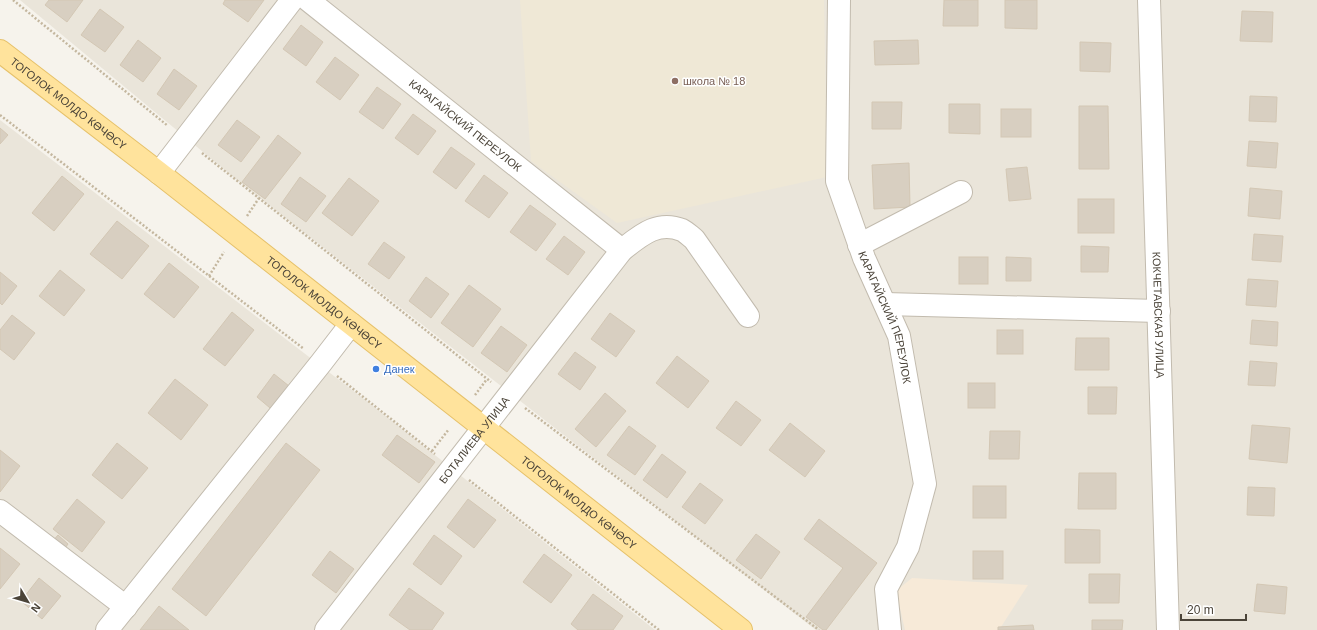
<svg xmlns="http://www.w3.org/2000/svg" width="1317" height="630" viewBox="0 0 1317 630" font-family="Helvetica,sans-serif">
  <rect width="100%" height="100%" fill="#f6f3ec"/>
  <g fill="#eae5da">
    <path d="M20 0H1317V630H816L560 432 238 181Z"/>
    <path d="M0 120 377 409 655 630H0Z"/>
  </g>
  <path fill="#f7ead8" d="M912 578 1028 585 999 630H905L896 591Z"/>
  <path fill="#efe8d6" d="M520 0H824L827 177 617 223 531 161Z"/>
  <g fill="#d8cfc1" stroke="#d3c7b4">
    <path d="M49 0H83L67 22 45 5Z"/>
    <path d="M225 0H264L248 22 223 4Z"/>
    <path d="M944 0H978V26H943Z"/>
    <path d="M1005 0H1037V29L1005 28Z"/>
    <path d="M100 9 124 27 105 52 81 35Z"/>
    <path d="M1242 11 1273 12 1272 42 1240 41Z"/>
    <path d="M301 25 323 42 306 66 283 49Z"/>
    <path d="M138 40 161 58 143 82 120 65Z"/>
    <path d="M918 40 919 64 875 65 874 41Z"/>
    <path d="M1080 42 1111 43 1110 72 1080 71Z"/>
    <path d="M335 57 359 75 340 100 316 82Z"/>
    <path d="M174 69 197 86 179 110 157 94Z"/>
    <path d="M377 87 401 104 383 129 359 112Z"/>
    <path d="M1250 96 1277 97 1276 122 1249 121Z"/>
    <path d="M872 102H902L901 129H872Z"/>
    <path d="M949 104H980V134L949 133Z"/>
    <path d="M1079 106H1108L1109 169H1079Z"/>
    <rect x="1001" y="109" width="30" height="28"/>
    <path d="M413 114 436 131 418 155 395 138Z"/>
    <path d="M237 120 260 137 241 162 218 145Z"/>
    <path d="M0 128 8 135 0 144Z"/>
    <path d="M278 135 301 153 265 199 242 182Z"/>
    <path d="M1249 141 1278 143 1276 168 1247 166Z"/>
    <path d="M451 147 475 164 456 189 433 172Z"/>
    <path d="M909 163 910 207 874 209 872 165Z"/>
    <path d="M1027 167 1031 199 1009 201 1006 169Z"/>
    <path d="M484 175 508 193 489 218 465 201Z"/>
    <path d="M62 176 84 194 54 231 32 213Z"/>
    <path d="M300 177 326 196 306 222 281 204Z"/>
    <path d="M349 178 379 201 352 236 322 213Z"/>
    <path d="M1250 188 1282 191 1280 219 1248 216Z"/>
    <rect x="1078" y="199" width="36" height="34"/>
    <path d="M530 205 556 224 536 251 510 232Z"/>
    <path d="M117 221 149 246 122 279 90 254Z"/>
    <path d="M1254 234 1283 236 1281 262 1252 260Z"/>
    <path d="M564 236 585 252 568 275 546 259Z"/>
    <path d="M384 242 405 257 389 279 368 264Z"/>
    <path d="M1081 246 1109 247 1108 272H1081Z"/>
    <rect x="959" y="257" width="29" height="27"/>
    <path d="M1006 257 1031 258V281H1006Z"/>
    <path d="M169 263 199 287 174 318 144 294Z"/>
    <path d="M60 270 85 290 64 316 39 296Z"/>
    <path d="M0 272 17 286 2 305 0 303Z"/>
    <path d="M426 277 449 294 431 318 409 301Z"/>
    <path d="M1248 279 1278 281 1276 307 1246 305Z"/>
    <path d="M469 285 501 309 473 347 441 323Z"/>
    <path d="M232 312 254 330 225 366 203 349Z"/>
    <path d="M610 313 635 331 616 357 591 339Z"/>
    <path d="M12 315 35 333 14 360 0 349V330Z"/>
    <path d="M1252 320 1278 322 1277 346 1250 344Z"/>
    <path d="M501 326 527 345 507 372 481 353Z"/>
    <rect x="997" y="330" width="26" height="24"/>
    <path d="M1076 338H1109V370H1075Z"/>
    <path d="M575 352 596 367 580 390 558 374Z"/>
    <path d="M677 356 709 381 688 408 656 383Z"/>
    <path d="M1250 361 1277 363 1275 386 1248 385Z"/>
    <path d="M274 374 294 390 276 413 257 397Z"/>
    <path d="M175 379 208 405 181 440 148 413Z"/>
    <rect x="968" y="383" width="27" height="25"/>
    <path d="M1088 387H1117L1116 414H1088Z"/>
    <path d="M605 393 626 411 596 447 575 429Z"/>
    <path d="M736 401 761 420 741 446 716 428Z"/>
    <path d="M790 423 825 451 805 477 769 450Z"/>
    <path d="M1252 425 1290 428 1287 463 1249 459Z"/>
    <path d="M629 426 656 446 635 475 607 455Z"/>
    <path d="M990 431H1020L1019 459H989Z"/>
    <path d="M397 435 435 462 419 483 382 455Z"/>
    <path d="M117 443 148 468 122 499 92 475Z"/>
    <path d="M286 443 320 470 206 616 172 589Z"/>
    <path d="M0 450 20 466 0 492Z"/>
    <path d="M662 454 686 472 667 498 643 480Z"/>
    <path d="M1079 473H1116V509H1078Z"/>
    <path d="M700 483 723 500 705 524 682 507Z"/>
    <rect x="973" y="486" width="33" height="32"/>
    <path d="M1248 487 1275 488 1274 516 1247 515Z"/>
    <path d="M77 499 105 522 82 552 53 529Z"/>
    <path d="M468 499 496 520 474 548 447 527Z"/>
    <path d="M819 519 877 563 826 630H823L806 617 843 568 804 539Z"/>
    <path d="M1065 529 1100 530V563H1065Z"/>
    <path d="M756 534 780 552 761 579 736 560Z"/>
    <path d="M58 535 68 544 63 551 52 542Z"/>
    <path d="M434 535 462 556 441 585 413 564Z"/>
    <path d="M0 548 20 564 0 589Z"/>
    <path d="M330 551 354 569 336 593 312 575Z"/>
    <rect x="973" y="551" width="30" height="28"/>
    <path d="M544 554 572 575 551 603 523 582Z"/>
    <path d="M1089 574H1120L1119 603H1089Z"/>
    <path d="M39 578 61 596 42 619 21 601Z"/>
    <path d="M1257 584 1287 587 1285 614 1254 611Z"/>
    <path d="M409 588 444 613 432 630H410L389 615Z"/>
    <path d="M593 594 623 616 613 630H578L571 624Z"/>
    <path d="M159 606 189 630H140Z"/>
    <path d="M1092 620H1123L1122 630H1092Z"/>
    <path d="M1033 625 1034 630H998V627Z"/>
  </g>
  <g fill="none" stroke-linecap="round" stroke-linejoin="round">
    <defs>
      <g id="minor">
        <path id="s1" d="M308 0 622 250"/>
        <path id="s2" d="M839 0 837 181 864 258 899 336 925 484 908 547 886 589 890 630"/>
        <path id="s3" d="M1149 0 1168 630"/>
        <path d="M159 173 292 0"/>
        <path d="M859 245 961 192"/>
        <path d="M885 304 1159 311"/>
        <path d="M0 511 126 607"/>
        <path d="M107 630 321 363 351 324"/>
        <path id="s4" d="M326 630 622 250C640 236 657 220 682 230 686 232 690 236 694 239L748 316"/>
      </g>
      <g id="major">
        <path id="s5" d="M0 51 159 173 741 630"/>
      </g>
    </defs>
    <use href="#minor" stroke="#c2bbae" stroke-width="24"/>
    <use href="#major" stroke="#e6c16a" stroke-width="24"/>
    <g stroke="#c4b79f" stroke-width="2.5" stroke-dasharray="2 2" stroke-linecap="butt">
      <path d="M13 0 168 126"/>
      <path d="M0 115 304 349"/>
      <path d="M202 153 491 382"/>
      <path d="M247 216 259 198"/>
      <path d="M209 276 224 252"/>
      <path d="M337 376 435 454"/>
      <path d="M475 395 487 379"/>
      <path d="M525 408 819 630"/>
      <path d="M432 451 449 429"/>
      <path d="M469 480 659 630"/>
    </g>
    <use href="#minor" stroke="#fff" stroke-width="22"/>
    <use href="#major" stroke="#ffe39c" stroke-width="22"/>
  </g>
  <circle fill="#8d6e63" stroke="#fff" stroke-width="1.5" cx="675" cy="81" r="4"/>
  <circle fill="#3f7fe0" stroke="#fff" stroke-width="1.5" cx="376" cy="369" r="4"/>
  <g text-anchor="middle" dominant-baseline="central" stroke-width="3" stroke-linejoin="round" paint-order="stroke">
    <g font-size="11" fill="#785e54" stroke="#fff" text-anchor="start">
      <text x="683" y="81">школа № 18</text>
    </g>
    <g font-size="11" fill="#4b4439" stroke="#fff">
      <text stroke="none"><textPath href="#s5" startOffset="86">ТОГОЛОК МОЛДО КӨЧӨСҮ</textPath></text>
      <text stroke="none"><textPath href="#s1" startOffset="201">КАРАГАЙСКИЙ ПЕРЕУЛОК</textPath></text>
      <text stroke="none"><textPath href="#s5" startOffset="410">ТОГОЛОК МОЛДО КӨЧӨСҮ</textPath></text>
      <text stroke="none"><textPath href="#s3" startOffset="315">КОКЧЕТАВСКАЯ УЛИЦА</textPath></text>
      <text stroke="none"><textPath href="#s2" startOffset="326">КАРАГАЙСКИЙ ПЕРЕУЛОК</textPath></text>
      <text stroke="none"><textPath href="#s4" startOffset="241">БОТАЛИЕВА УЛИЦА</textPath></text>
      <text stroke="none"><textPath href="#s5" startOffset="734">ТОГОЛОК МОЛДО КӨЧӨСҮ</textPath></text>
    </g>
    <g font-size="11" fill="#366cbe" stroke="#fff" text-anchor="start">
      <text x="384" y="369">Данек</text>
    </g>
  </g>
  <g transform="translate(28 602) rotate(128)" stroke="#ffffff" stroke-width="3" paint-order="stroke">
  <path d="M0-3L7 15L0 10L-7 15Z" fill="#4b4439"/>
  <text y="-6" font-size="11" font-weight="bold" text-anchor="middle" fill="#4b4439">N</text>
  </g>
  <path d="M1181 614v6h65v-6" fill="none" stroke="#4b4439" stroke-width="2"/>
  <text x="1187" y="614" font-size="12" fill="#4b4439" stroke="#ffffff" stroke-width="3" paint-order="stroke">20 m</text>
</svg>
